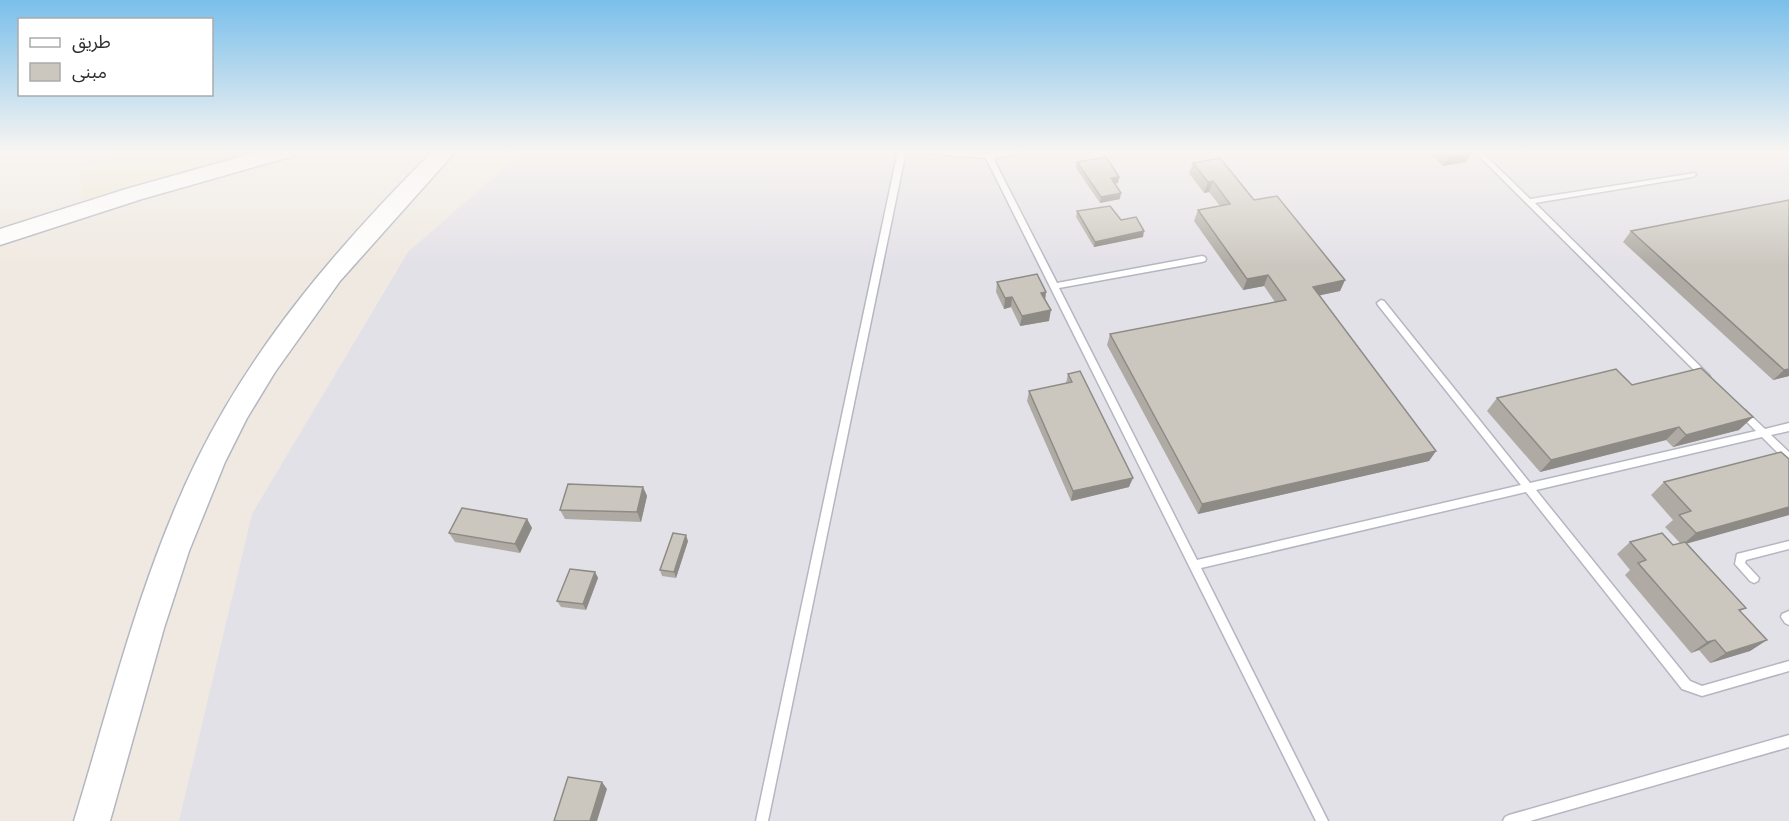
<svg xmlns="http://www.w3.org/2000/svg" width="1789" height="821" viewBox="0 0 1789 821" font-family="'Asap Condensed','Noto Sans Arabic',sans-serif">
  <rect width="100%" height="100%" fill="#efe9e1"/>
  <path fill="#e3e1e8" d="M524 151H1789V821H179L252 514 408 252Z"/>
  <path fill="#f0e6d1" d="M129 151H266L81 200 83 166Z"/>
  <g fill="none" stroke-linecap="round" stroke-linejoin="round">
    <defs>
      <g id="lane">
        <path d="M898 151H906L768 821H756Z"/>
        <path d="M919 151H952L989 154 1007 151H1024L1021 153 993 158 1057 283 1202 256 1205 257 1206 259 1205 261 1202 262 1059 288 1197 560 1521 485 1378 305 1377 303 1381 300 1384 301 1530 483 1756 431 1737 412 1739 410H1745L1765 429 1789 423V431L1771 435 1789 452V462L1786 461 1762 437 1536 490 1690 681 1702 686 1789 661V671L1702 696 1682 689 1526 492 1201 568 1328 821H1316L986 158 922 153Z"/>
        <path d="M1474 151H1481L1530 199 1695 173 1696 175 1692 177 1535 203 1709 375 1710 377 1709 379H1703Z"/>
        <path d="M1789 541V549L1746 560 1745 563 1759 578 1758 581 1754 583 1750 581 1735 564 1737 554Z"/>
        <path d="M1789 611V625L1785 623 1781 617 1782 614Z"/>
        <path d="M1789 735V747L1530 821H1503L1505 817 1509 815Z"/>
      </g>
      <g id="secondary">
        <path d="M261 151H296L293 156 142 199 0 245V229L126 189Z"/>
        <path d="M433 151H456L340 281 275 372 247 418 225 462 189 551 164 628 110 821H74C111 700 141 574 197 460 255 342 341 243 433 151Z"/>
      </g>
    </defs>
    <use href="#lane" stroke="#b4b7c1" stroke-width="3"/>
    <use href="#secondary" stroke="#b4b7c1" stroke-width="3"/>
    <use href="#lane" fill="#fff" fill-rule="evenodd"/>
    <use href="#secondary" fill="#fff" fill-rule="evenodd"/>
  </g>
  <g fill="#afaba4">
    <path d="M1426 151H1470L1466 162 1443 166Z"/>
    <path d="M1077 162 1119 177 1118 183H1115L1120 199 1100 203 1076 168Z"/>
    <path d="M1193 163 1254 200 1345 280 1340 291 1319 295 1436 451 1429 461 1198 514 1107 345 1110 334 1275 302 1264 286 1243 290 1194 221 1198 210 1220 206 1209 192 1204 193 1189 173Z"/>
    <path d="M1789 200V376L1773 380 1623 242 1631 231Z"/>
    <path d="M1077 211 1121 220 1143 237 1094 247 1076 217Z"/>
    <path d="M997 282 1045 300 1049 321 1020 326 1011 307 1004 309 996 292Z"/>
    <path d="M1068 374 1129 487 1071 501 1027 401 1029 391 1066 383Z"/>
    <path d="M1632 385 1739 430 1673 447 1666 440 1540 472 1487 411 1497 398Z"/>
    <path d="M1664 482 1789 515 1687 543 1746 608 1740 611 1767 640 1750 651 1710 663 1699 650 1691 653 1625 575 1630 570 1617 554 1630 542 1673 545 1680 543 1665 527 1673 520 1651 495Z"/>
    <path d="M643 487 647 496 641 522 565 519 560 510Z"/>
    <path d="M527 519 532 528 520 553 455 542 449 533Z"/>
    <path d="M688 541 676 578 662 576 660 570Z"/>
    <path d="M595 572 598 578 586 610 561 607 557 601Z"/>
  </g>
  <g fill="#8e8b86">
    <path d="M1472 152 1466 162 1443 166 1448 157Z"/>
    <path d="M1119 177 1118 183 1110 184 1111 178Z"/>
    <path d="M1213 181 1209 192 1204 193 1208 182Z"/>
    <path d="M1121 193 1120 199 1100 203 1101 197Z"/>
    <path d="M1144 231 1143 237 1094 247 1095 242Z"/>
    <path d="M1268 275 1264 286 1243 290 1247 279Z"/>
    <path d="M1345 280 1340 291 1308 298 1313 287Z"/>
    <path d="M1046 292 1045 302 1041 293Z"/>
    <path d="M1012 297 1011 307 1004 309 1005 298Z"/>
    <path d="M1051 310 1049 321 1020 326 1022 316Z"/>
    <path d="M1789 369V376L1773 380 1784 370Z"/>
    <path d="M1753 417 1739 430 1673 447 1686 435Z"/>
    <path d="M1679 427 1666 440 1540 472 1551 460Z"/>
    <path d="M1436 451 1429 461 1198 514 1202 504Z"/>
    <path d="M1133 478 1129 487 1071 501 1073 491Z"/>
    <path d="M643 487 647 496 641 522 637 512Z"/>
    <path d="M1789 507V515L1682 545 1696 533Z"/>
    <path d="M527 519 532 528 520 553 515 544Z"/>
    <path d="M686 535 688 541 676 578 674 572Z"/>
    <path d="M595 572 598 578 586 610 583 604Z"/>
    <path d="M1715 640 1699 650 1691 653 1707 642Z"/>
    <path d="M1767 640 1750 651 1710 663 1726 653Z"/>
    <path d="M602 782 607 789 597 821H590Z"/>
  </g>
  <g fill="#cbc7bf" stroke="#8e8b86" stroke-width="1.5">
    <path d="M1441 151H1470L1472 152 1448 157Z"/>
    <path d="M1106 157 1119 177 1111 178 1121 193 1101 197 1077 162Z"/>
    <path d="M1220 158 1254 200 1277 196 1345 280 1313 287 1436 451 1202 504 1110 334 1286 300 1268 275 1247 279 1198 210 1230 204 1213 181 1208 182 1193 163Z"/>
    <path d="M1789 200V369L1784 370 1631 231Z"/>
    <path d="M1110 206 1121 220 1136 217 1144 231 1095 242 1077 211Z"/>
    <path d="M1037 274 1046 292 1041 293 1051 310 1022 316 1012 297 1005 298 997 282Z"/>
    <path d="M1701 368 1753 417 1686 435 1679 427 1551 460 1497 398 1616 369 1632 385Z"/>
    <path d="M1080 371 1133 478 1073 491 1029 391 1072 382 1068 374Z"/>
    <path d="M1781 452 1789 459V507L1696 533 1679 515 1691 511 1664 482Z"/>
    <path d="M568 484 643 487 637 512 560 510Z"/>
    <path d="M462 508 527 519 515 544 449 533Z"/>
    <path d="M673 533 686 535 674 572 660 570Z"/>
    <path d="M1662 533 1673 545 1685 542 1746 608 1739 610 1767 640 1726 653 1715 640 1707 642 1638 563 1646 560 1630 542Z"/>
    <path d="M570 569 595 572 583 604 557 601Z"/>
    <path d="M568 777 602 782 590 821H554Z"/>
  </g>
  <linearGradient id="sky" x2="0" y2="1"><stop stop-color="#7abfeb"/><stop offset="0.57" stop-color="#f8f5f2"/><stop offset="1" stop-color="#f8f5f2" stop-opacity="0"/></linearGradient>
  <rect width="1789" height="266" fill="url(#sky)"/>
  <rect x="18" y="18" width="195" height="78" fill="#ffffff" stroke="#ababab" stroke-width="1.5"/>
  <rect x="30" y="38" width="30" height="9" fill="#ffffff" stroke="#ababab" stroke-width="1.5"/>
  <text x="72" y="48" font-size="18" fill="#2e2e2e">طريق</text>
  <rect x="30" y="63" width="30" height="18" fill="#cbc7bf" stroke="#ababab" stroke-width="1.5"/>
  <text x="72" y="78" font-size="18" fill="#2e2e2e">مبنى</text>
</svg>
